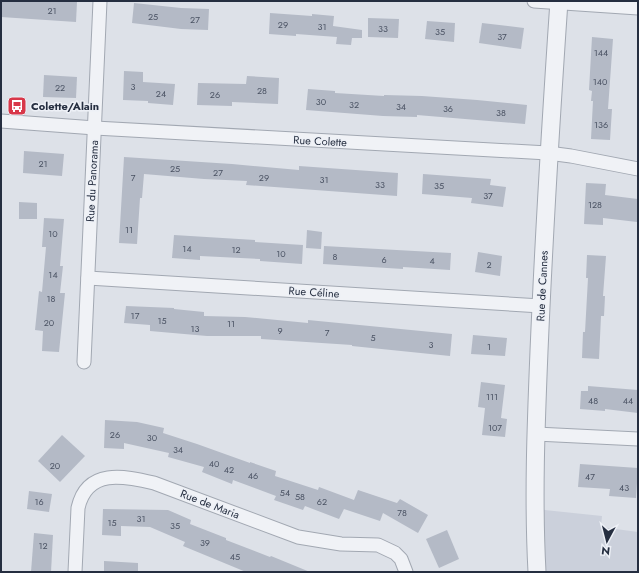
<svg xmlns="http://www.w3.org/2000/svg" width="639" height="573" viewBox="0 0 639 573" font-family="Jost,sans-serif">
  <rect width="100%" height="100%" fill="#dde1e8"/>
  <path fill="#cbd0db" d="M535 509 602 516 601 527 638 532V572H537Z"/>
  <g fill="#b4bac6">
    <path d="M1 1 77 2 76 22 1 17Z"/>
    <path d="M134 3 181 8 209 9 208 30 181 29 132 23Z"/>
    <path d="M270 13 312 16V14L334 16 333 26 362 30V38H352L351 45 336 44 337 37 296 34V36L269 34Z"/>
    <path d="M368 18 399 19 398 38 368 37Z"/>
    <path d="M427 21 455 23 454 42 425 39Z"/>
    <path d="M482 23 524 28 521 49 479 43Z"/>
    <path d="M592 37 613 39 608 109H612L610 140 591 139 593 101H591L592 91 589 90Z"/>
    <path d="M124 71 143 72V82L175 84 173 105 148 103V101L123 100Z"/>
    <path d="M44 75 77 77 76 98 43 97Z"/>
    <path d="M247 76 279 78 278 104 232 102V106L197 105 198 83 246 84Z"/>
    <path d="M308 89 335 91V93L384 96V95L422 96 477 100 527 105 525 124 417 115V117L383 116 306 110Z"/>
    <path d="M24 151 64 154 62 176 23 173Z"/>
    <path d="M124 157 232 164 299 170V166L398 173 397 196 288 188 246 185 247 181 204 179 144 174 142 198H140L137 244 119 243Z"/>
    <path d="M423 174 491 179 490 185 506 187 503 207 471 203 472 198 422 194Z"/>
    <path d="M586 183 606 184 605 195 638 199 637 222 603 218V225L584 224Z"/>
    <path d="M19 202 37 203V219H19Z"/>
    <path d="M44 218 64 219 60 266H63L60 293H65L59 352 42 351 43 331 35 330 39 291 42 292 46 247H42Z"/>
    <path d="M307 230 322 232 321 249 306 248Z"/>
    <path d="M174 235 255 240V242L303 245 302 264 260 261V259L200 256V260L172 258Z"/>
    <path d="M324 246 451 253 450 270 403 267V269L323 264Z"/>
    <path d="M478 252 502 256 500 276 475 272Z"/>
    <path d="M587 255 606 256 603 296H605L604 316H601L599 359 582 358 583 332H585L588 278H586Z"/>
    <path d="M126 306 174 308V309L204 312V316L245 317 308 323V320L452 334 450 356 352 346V345L261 339V336H207L150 331V325L124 323Z"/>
    <path d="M473 335 507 338 505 356 471 354Z"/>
    <path d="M481 382 505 385 501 418 507 419 505 437 482 435 485 408 478 407Z"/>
    <path d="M588 386 638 390V413L605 409V411L580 409 581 391H588Z"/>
    <path d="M105 420 137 422 164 428 163 433 197 444 250 463V462L276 471 275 476 318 490 319 487 354 500 358 490 397 503 400 499 428 515 418 533 383 513 380 521 344 509 339 519 305 506 303 510 274 500 276 496 233 480 232 484 202 472 204 467 168 457 169 453 124 443V449L104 448Z"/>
    <path d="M62 435 85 456 60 482 38 461Z"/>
    <path d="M580 464 638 468 636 498 609 496 610 489 578 487Z"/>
    <path d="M29 491 52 494 49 512 27 509Z"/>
    <path d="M103 509 168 510 191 520 190 524 226 538V540L270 557 271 556 310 572H246L183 546 185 542 150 527 121 526V536L102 535Z"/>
    <path d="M447 530 459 559 439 568 426 539Z"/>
    <path d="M34 533 53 535 51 572H31Z"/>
    <path d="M104 561 138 563V572H104Z"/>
  </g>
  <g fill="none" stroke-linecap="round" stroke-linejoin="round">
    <defs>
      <g id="minor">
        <path d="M534 1 638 8"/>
        <path d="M1 121 95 128 548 153 571 156 638 169"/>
        <path d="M88 278 541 306"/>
        <path d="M84 362 100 1"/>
        <path d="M536 434 638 439"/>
        <path d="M75 572 78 508C87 468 124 476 154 483L298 537 341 544 378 545 395 553 401 559 406 572"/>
      </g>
      <path id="tertiary" d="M537 572C533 498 536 425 539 351 544 234 551 118 559 1"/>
    </defs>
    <use href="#minor" stroke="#a2a8b2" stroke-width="15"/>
    <use href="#tertiary" stroke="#a2a8b2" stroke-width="19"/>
    <use href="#minor" stroke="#f0f2f6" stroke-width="13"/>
    <use href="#tertiary" stroke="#f0f2f6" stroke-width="17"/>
  </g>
  <defs>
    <symbol id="bus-square" viewBox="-11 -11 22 22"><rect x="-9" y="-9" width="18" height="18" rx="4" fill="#d83749" stroke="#edf0f6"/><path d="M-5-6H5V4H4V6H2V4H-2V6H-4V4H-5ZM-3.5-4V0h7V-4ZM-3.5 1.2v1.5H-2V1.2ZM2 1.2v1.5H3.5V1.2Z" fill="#fff"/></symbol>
  </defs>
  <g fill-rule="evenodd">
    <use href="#bus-square" x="6" y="95" width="22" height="22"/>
  </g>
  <g text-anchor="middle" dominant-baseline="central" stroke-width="3" stroke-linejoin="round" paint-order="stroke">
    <g font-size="9" fill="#495162">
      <text x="52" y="10">21</text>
      <text x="153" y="16">25</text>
      <text x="195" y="19">27</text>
      <text x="283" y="24">29</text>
      <text x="322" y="26">31</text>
      <text x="383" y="28">33</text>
      <text x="440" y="31">35</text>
      <text x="502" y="36">37</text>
      <text x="601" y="52">144</text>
      <text x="600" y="81">140</text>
      <text x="133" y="86">3</text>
      <text x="60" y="87">22</text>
      <text x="262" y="90">28</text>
      <text x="161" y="93">24</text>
      <text x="215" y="94">26</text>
      <text x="321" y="101">30</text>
      <text x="354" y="104">32</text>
      <text x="401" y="106">34</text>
      <text x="448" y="108">36</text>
      <text x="501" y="112">38</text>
      <text x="601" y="124">136</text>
      <text x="43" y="163">21</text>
      <text x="175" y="168">25</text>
      <text x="218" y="172">27</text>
      <text x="133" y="177">7</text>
      <text x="264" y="177">29</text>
      <text x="324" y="179">31</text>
      <text x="380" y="184">33</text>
      <text x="439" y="185">35</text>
      <text x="488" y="195">37</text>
      <text x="595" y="204">128</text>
      <text x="129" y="229">11</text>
      <text x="53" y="233">10</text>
      <text x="187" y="248">14</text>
      <text x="236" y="249">12</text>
      <text x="281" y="253">10</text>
      <text x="335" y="256">8</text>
      <text x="384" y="259">6</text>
      <text x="432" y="260">4</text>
      <text x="489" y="264">2</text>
      <text x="53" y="274">14</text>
      <text x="51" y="298">18</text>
      <text x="135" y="315">17</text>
      <text x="162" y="320">15</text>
      <text x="49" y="322">20</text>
      <text x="231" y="323">11</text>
      <text x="195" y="328">13</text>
      <text x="280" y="330">9</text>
      <text x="327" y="332">7</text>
      <text x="373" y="337">5</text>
      <text x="431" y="344">3</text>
      <text x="489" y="346">1</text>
      <text x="492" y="396">111</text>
      <text x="593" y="400">48</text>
      <text x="628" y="400">44</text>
      <text x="495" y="427">107</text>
      <text x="115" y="434">26</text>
      <text x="152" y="437">30</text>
      <text x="178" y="449">34</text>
      <text x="214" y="463">40</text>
      <text x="55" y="465">20</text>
      <text x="229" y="469">42</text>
      <text x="253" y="475">46</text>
      <text x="590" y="476">47</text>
      <text x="624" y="487">43</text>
      <text x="285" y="492">54</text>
      <text x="300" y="496">58</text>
      <text x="39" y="501">16</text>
      <text x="322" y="501">62</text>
      <text x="402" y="512">78</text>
      <text x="141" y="518">31</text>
      <text x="112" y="522">15</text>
      <text x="175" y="525">35</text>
      <text x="205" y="542">39</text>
      <text x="43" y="545">12</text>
      <text x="235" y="556">45</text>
    </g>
    <g font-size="11" font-weight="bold" fill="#252e40" stroke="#edf0f6" text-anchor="start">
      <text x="31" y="106">Colette/Alain</text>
    </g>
    <g font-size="11" fill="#252e40" stroke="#edf0f6">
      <text transform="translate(320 141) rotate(3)">Rue Colette</text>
      <text transform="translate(92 181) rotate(-87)">Rue du Panorama</text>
      <text transform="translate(542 286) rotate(-87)">Rue de Cannes</text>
      <text transform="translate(314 292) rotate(4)">Rue Céline</text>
      <text transform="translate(210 504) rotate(21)">Rue de Maria</text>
    </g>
  </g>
  <rect width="639" height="573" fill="none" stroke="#252e40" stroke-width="4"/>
  <g transform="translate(607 541) rotate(187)" stroke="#edf0f6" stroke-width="3" paint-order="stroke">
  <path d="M0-3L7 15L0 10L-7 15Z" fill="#252e40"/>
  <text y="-6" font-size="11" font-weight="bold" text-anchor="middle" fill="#252e40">N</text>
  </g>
</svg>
